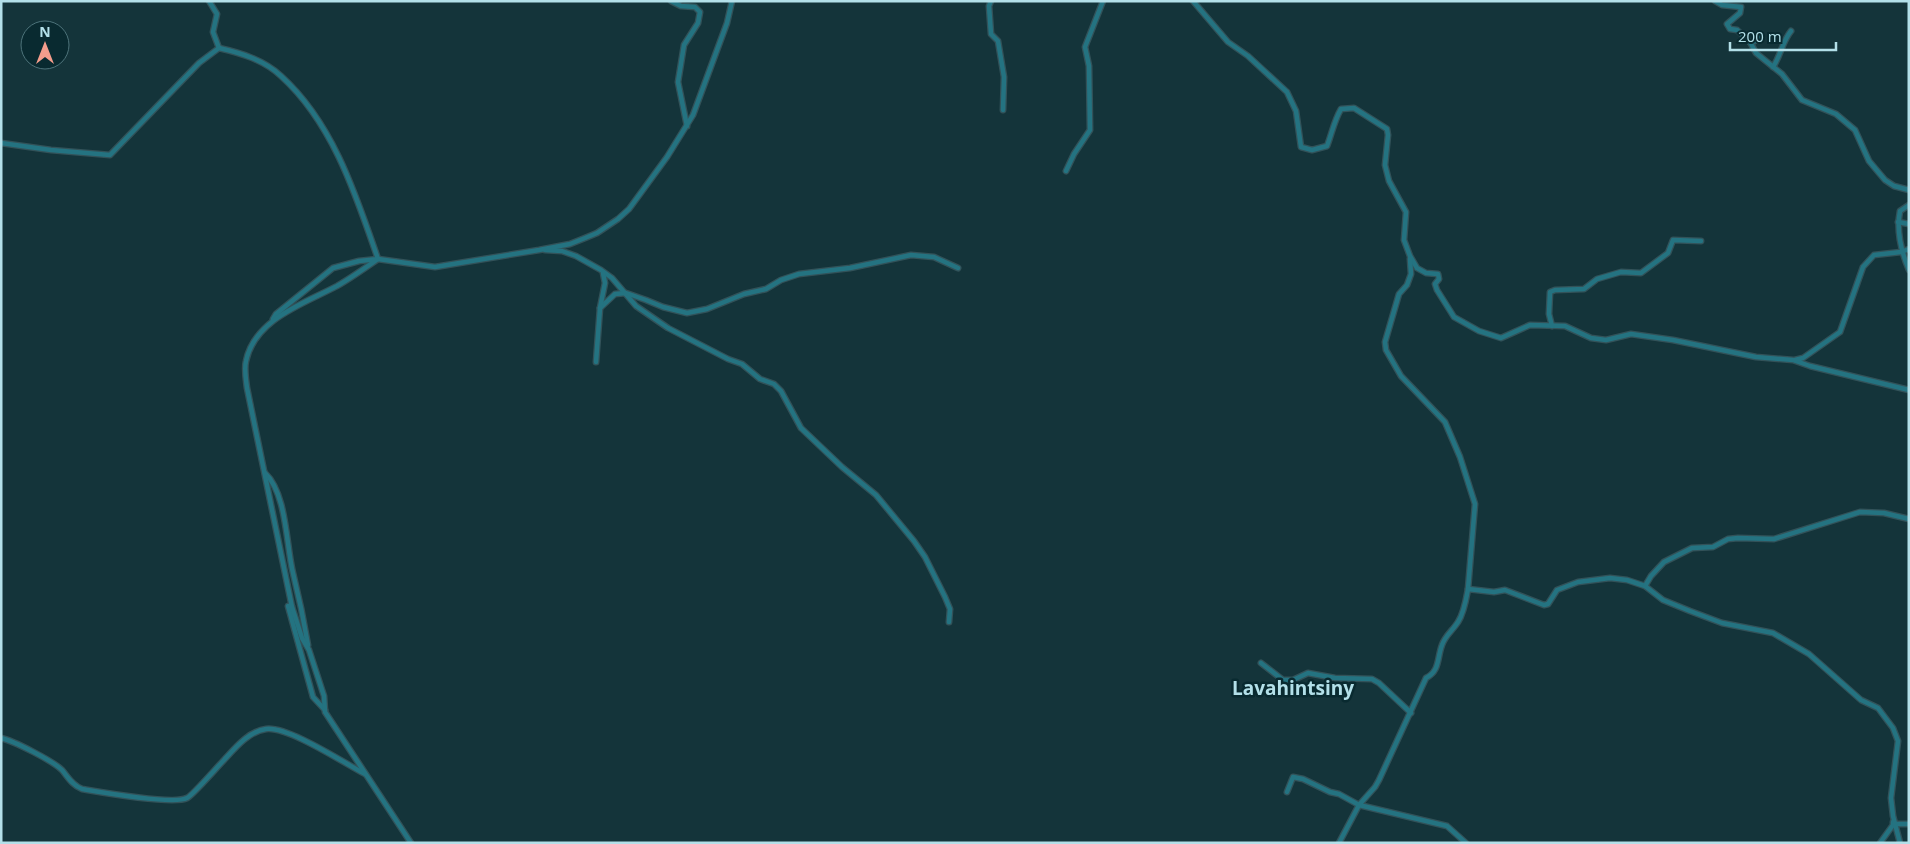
<svg xmlns="http://www.w3.org/2000/svg" width="1910" height="844" viewBox="0 0 1910 844" font-family="'Open Sans',sans-serif">
  <rect width="100%" height="100%" fill="#14343a"/>
  <g fill="none" stroke-linecap="round" stroke-linejoin="round">
    <defs>
      <g id="minor">
        <path d="M209 1 217 14 213 32 219 48"/>
        <path d="M671 1 681 6 695 7 700 12 698 23 684 45 678 82 687 126"/>
        <path d="M991 1 989 6 991 34 998 41 1004 77 1003 110"/>
        <path d="M1193 1 1228 42 1248 56 1287 92 1296 111 1301 147 1312 150 1327 146C1332 133 1334 121 1341 109L1354 108 1387 129 1388 135 1385 165 1389 181 1406 212 1404 240 1410 256 1417 268 1426 273 1438 274 1439 279 1435 284 1437 290 1454 317 1479 331 1501 338 1530 325 1565 326 1591 338 1606 340 1631 334 1673 340 1756 357 1793 360 1810 366 1909 390"/>
        <path d="M1715 1 1722 5 1741 7 1740 13 1727 24 1730 29 1737 30 1750 42 1756 53 1782 74 1802 100 1836 114 1855 130 1869 161 1885 180 1894 186 1909 190"/>
        <path d="M1750 42 1755 41 1758 37"/>
        <path d="M1773 67C1781 55 1782 42 1791 31"/>
        <path d="M1 143 51 150 110 155 199 63 219 48C241 53 264 60 281 76 333 123 356 195 378 259L359 261 333 268 276 314 273 319"/>
        <path d="M1066 171 1074 154 1090 130 1089 66 1085 47 1103 1"/>
        <path d="M1909 205 1900 211C1896 231 1901 251 1909 270"/>
        <path d="M1898 222 1909 224"/>
        <path d="M545 250 562 251 576 256 601 270 612 278 636 306 668 328 728 359 742 364 760 379 774 384 781 391 801 428 842 467 876 495 914 541 925 557 945 597 950 609 949 622"/>
        <path d="M1410 259 1411 274 1407 285 1399 294 1385 342 1386 350 1401 376 1445 422 1460 457 1475 504 1468 589"/>
        <path d="M600 308 615 294 626 293 646 300 663 307 687 313 707 309 744 294 766 289 781 280 799 274 850 268 911 255 934 257 958 268"/>
        <path d="M1552 326 1549 314 1550 292 1555 290 1584 289 1597 279 1621 272 1641 273 1668 253 1673 240 1701 241"/>
        <path d="M1795 360 1803 358 1840 332 1863 267 1874 255 1901 252 1909 249"/>
        <path d="M596 362 600 308 605 283 603 273"/>
        <path d="M265 473C287 494 286 545 293 573 299 597 304 621 308 645"/>
        <path d="M292 607 288 606 313 697 325 710"/>
        <path d="M1261 663 1283 680H1293L1308 673 1335 678 1372 679 1379 683 1411 713"/>
        <path d="M1 738C14 741 53 761 62 770 68 777 72 785 82 789 100 792 173 805 187 798 193 795 217 767 224 760 235 748 249 731 266 729 288 726 344 763 365 774"/>
        <path d="M1287 792 1293 777 1303 779 1330 792 1339 794 1359 805 1447 826 1466 843"/>
        <path d="M1895 824H1909"/>
        <path d="M411 843 325 712 324 696 309 650 302 638 292 607 247 388C246 380 244 369 246 361 255 319 303 304 337 286 351 278 365 268 378 259L435 267 539 250 570 244 585 238 597 233 618 219 629 209 667 157 693 115 727 23 732 1"/>
        <path d="M1339 843 1359 805 1375 787 1379 780 1426 678C1440 671 1437 658 1442 645 1445 636 1453 630 1458 622 1464 613 1466 600 1468 589L1494 592 1505 590 1544 605 1548 604 1557 590 1578 582 1610 578 1627 580 1645 586"/>
        <path d="M1880 843 1893 825V822"/>
        <path d="M1900 843 1893 816 1891 798 1898 741 1893 728 1878 708 1861 700 1809 654 1773 633 1722 623 1690 611 1663 600 1645 586 1651 576 1664 562 1692 548 1713 547 1728 539 1738 538 1774 539 1860 512 1884 513 1909 519"/>
      </g>
    </defs>
    <use href="#minor" stroke="#325259" stroke-width="7"/>
    <use href="#minor" stroke="#247381" stroke-width="4.5"/>
  </g>
  <g text-anchor="middle" dominant-baseline="central" stroke-width="5" stroke-linejoin="round" paint-order="stroke">
    <g font-size="19" font-weight="bold" fill="#b3e0e9" stroke="#092a30">
      <text x="1293" y="688">Lavahintsiny</text>
    </g>
  </g>
  <rect width="1910" height="844" fill="none" stroke="#b3e0e9" stroke-width="5"/>
  <g transform="translate(45 45)"><circle r="24" fill="#092a30" stroke="#4d737a"/>
  <path d="M0-4L9 19L0 12L-9 19Z" fill="#f49d8c"/>
  <text y="-8" font-size="14" font-weight="bold" text-anchor="middle" fill="#b3e0e9">N</text>
  </g>
  <path d="M1730 42v8h106v-8" fill="none" stroke="#b3e0e9" stroke-width="2.5"/>
  <text x="1738" y="42" font-size="15" fill="#b3e0e9" stroke="#092a30" stroke-width="4" paint-order="stroke">200 m</text>
</svg>
